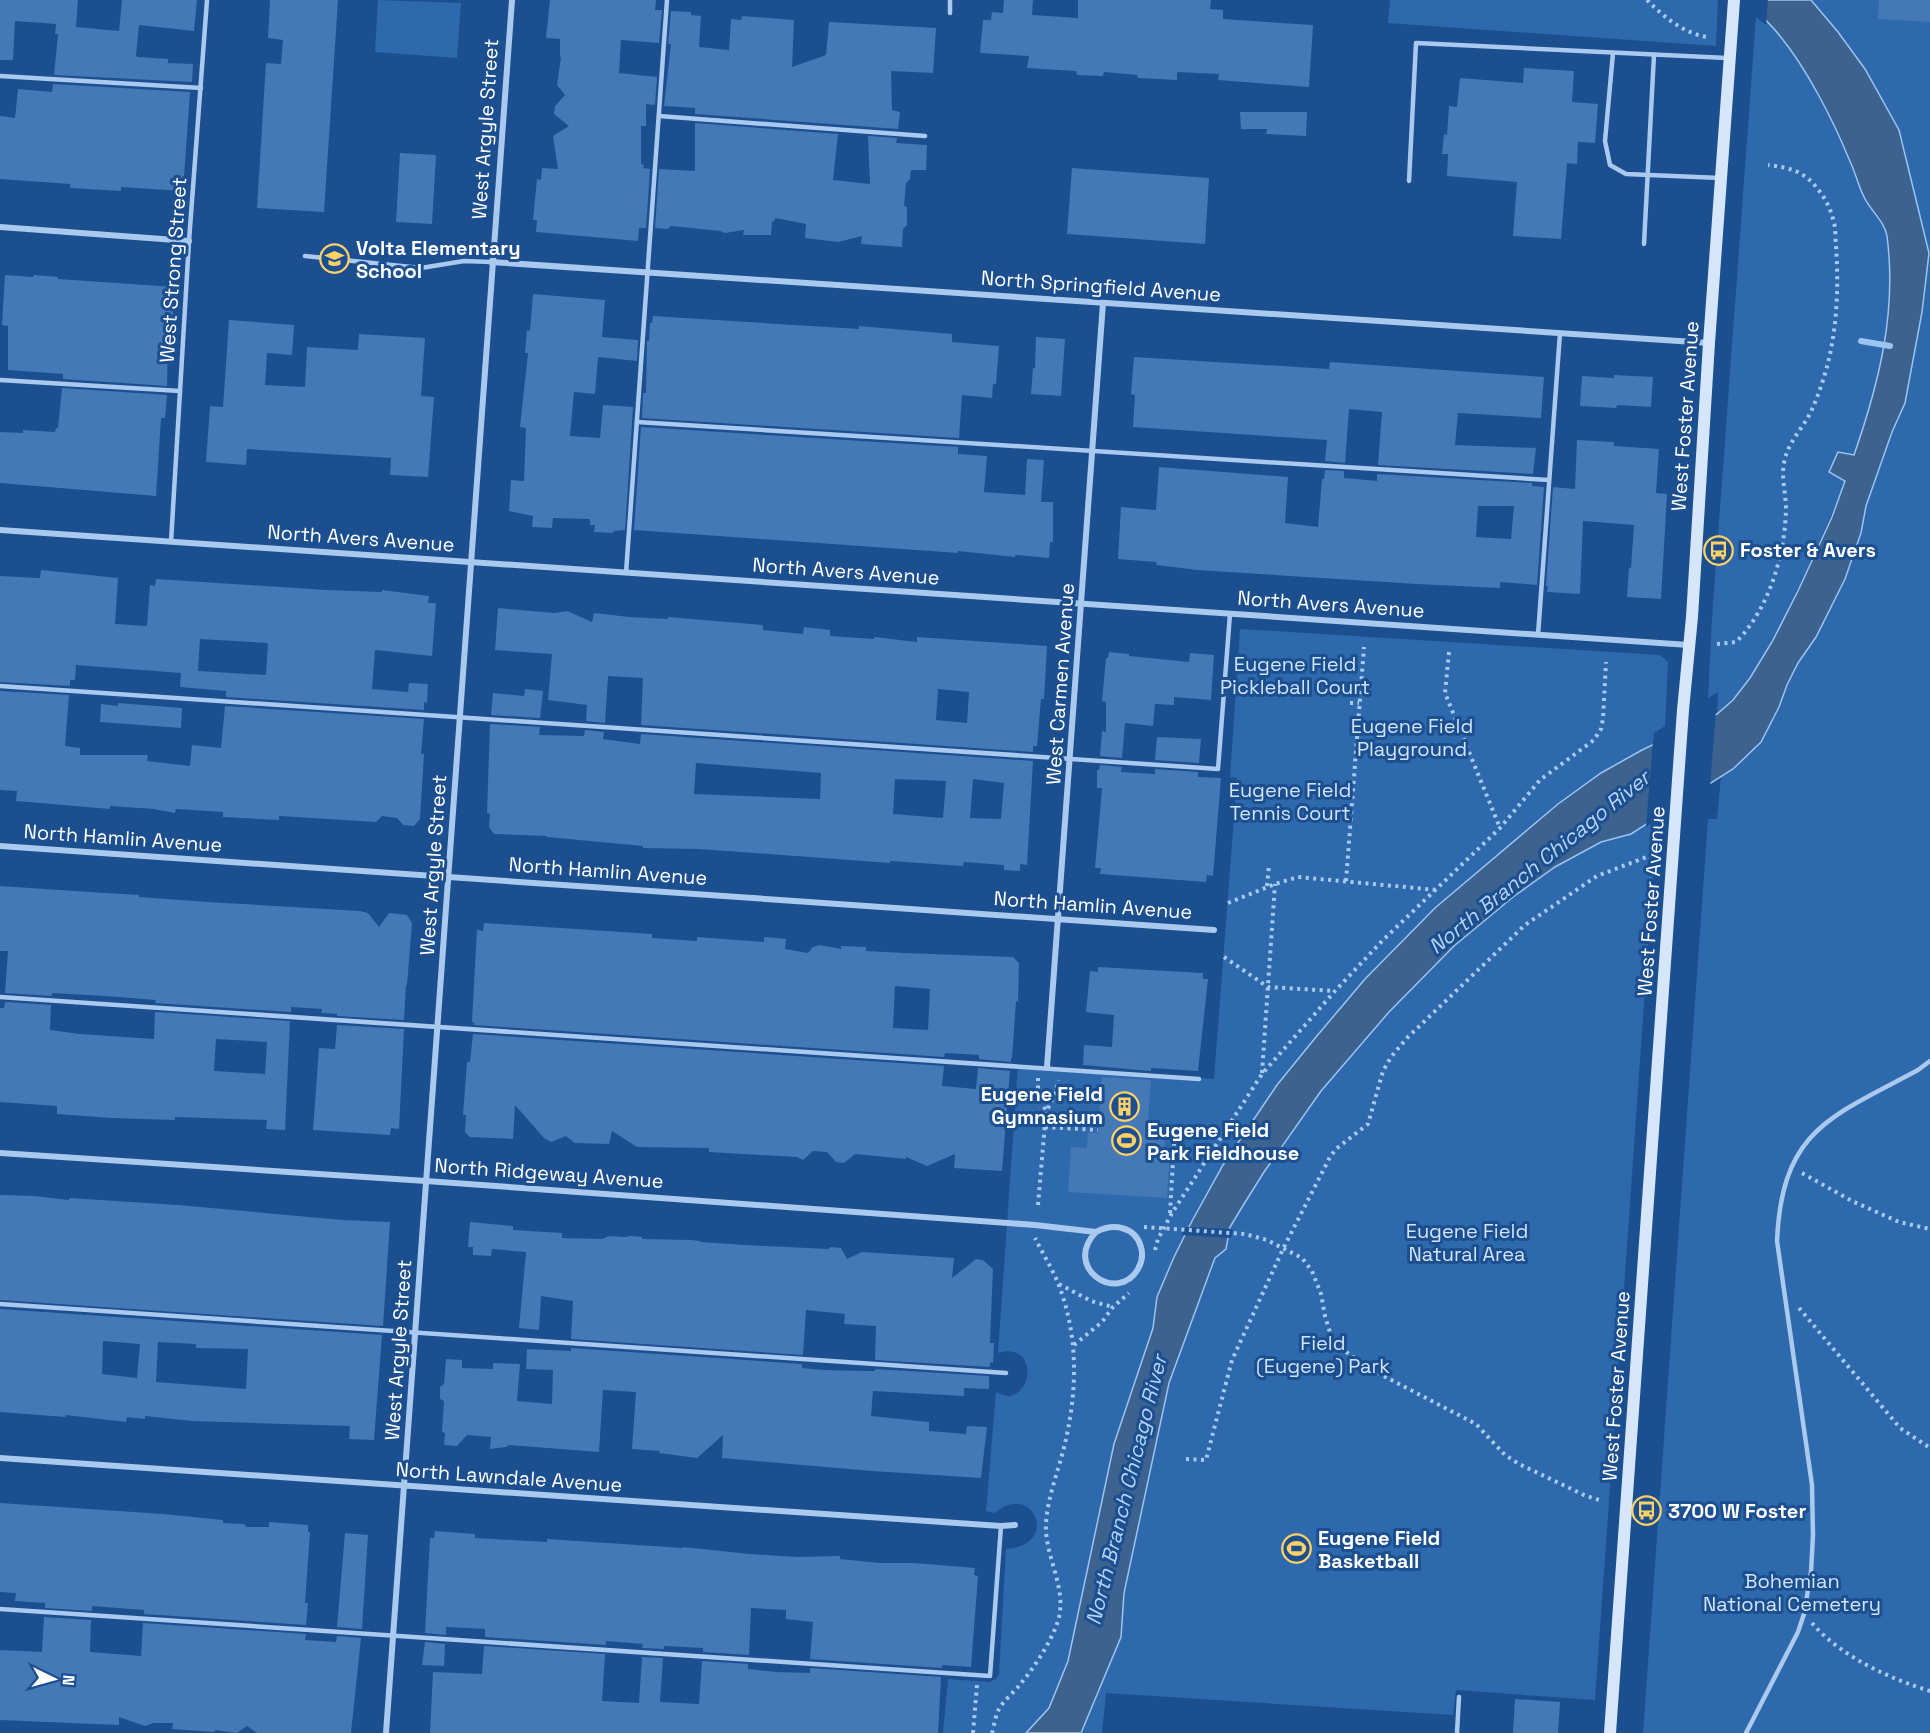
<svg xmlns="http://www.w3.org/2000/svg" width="1930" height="1733" viewBox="0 0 1930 1733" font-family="'Space Grotesk',sans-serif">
  <rect width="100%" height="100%" fill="#1b4f8f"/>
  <g fill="#2e69ad">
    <path d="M378 0 461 3 457 58 375 52Z"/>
    <path d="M1390 0H1718L1716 46 1388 23Z"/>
    <path d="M1811 0H1930V1733H1643L1708 819H1717L1721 777 1733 769 1779 707 1787 685 1798 663 1816 637 1845 579 1861 533 1866 506 1892 432 1905 403 1922 312 1929 253 1899 130 1865 69 1838 32Z"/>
    <path d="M1756 17 1766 25 1767 22C1803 59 1829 111 1849 158 1855 171 1858 185 1864 197 1870 209 1885 222 1887 236 1898 311 1878 384 1854 455L1838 452 1829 471 1845 480C1835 508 1823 534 1811 561 1786 615 1763 675 1717 714L1718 692 1708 698 1712 618Z"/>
    <path d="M1240 629 1660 655 1668 662 1665 726 1654 733 1647 826 1657 820 1595 1700 1456 1690 1453 1715 1106 1693 1102 1733H943L948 1679 989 1682 996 1679 999 1674 1006 1549C1061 1546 1033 1480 995 1513L986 1511 996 1392C1001 1394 1006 1397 1010 1396 1036 1390 1034 1342 998 1353L1018 1065 1214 1079 1237 778 1230 777Z"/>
  </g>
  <path fill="#3c6290" stroke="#9cc4f0" stroke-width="1.5" d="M1745 0H1811L1838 32 1865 69 1899 130 1929 253 1922 312 1905 403 1892 432 1866 506 1861 533 1845 579 1816 637 1798 663 1787 685 1779 707 1761 742 1733 769 1631 834 1601 842 1555 867 1513 897 1454 946 1389 1012 1321 1091 1264 1172 1244 1204 1230 1227 1226 1249 1215 1258 1209 1274 1169 1383 1124 1593 1121 1637 1081 1733H1026L1049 1708 1068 1661 1114 1444 1153 1328 1157 1297 1174 1257 1192 1221 1223 1165 1277 1085 1316 1037 1365 979 1435 908 1558 804 1601 773 1642 750 1717 714 1733 700 1750 678 1772 642 1798 591 1832 517 1845 481 1829 472 1838 452 1854 455C1879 383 1897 312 1887 236 1885 222 1870 210 1864 197 1858 185 1855 171 1849 159 1833 120 1807 69 1780 36 1770 23 1757 12 1745 0Z"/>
  <g fill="#1b4f8f">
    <path d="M1742 0H1768L1766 25 1743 2Z"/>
    <path d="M1716 710 1710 787 1646 827 1653 741Z"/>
    <path d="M1185 1227 1233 1229 1231 1238 1181 1235Z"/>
  </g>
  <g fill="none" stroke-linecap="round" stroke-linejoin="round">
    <path stroke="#9cc4f0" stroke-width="6" d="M1861 341 1890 346"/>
  </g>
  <g fill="#4478b7" fill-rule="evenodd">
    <path d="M0 0H78L76 27 119 31 122 0H197L194 31 139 25 136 56 138 57 168 59V63L193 64 192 82 54 75 58 34H55L56 24 15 21 13 60H0Z"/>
    <path d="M270 0H338L324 212 257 208 266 63 281 64 283 40 268 38Z"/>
    <path d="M550 0H656L655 10H662L659 43 621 40 619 73 657 77 655 105 646 104V126H641V164L644 165 643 168 650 169 646 228H639L638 241 536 232 537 220H533L537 179 541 180 542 168 558 169 553 136 569 126 554 114 555 106 565 95 557 85 561 57H560V39L546 38Z"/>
    <path d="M1004 0H1033L1032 15 1078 18V0H1211L1210 9 1223 10V19L1313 25 1309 87 1218 80 1219 74 1177 72V80L1138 78 1137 75 1104 72 1103 76 1077 75 1076 71 1027 68 1029 56 980 53 983 20H991L992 12 1003 13Z"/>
    <path d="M1879 0H1930V22L1878 19Z"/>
    <path d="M671 11 691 12V15L701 16 699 47 729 50 731 19 741 20 742 16 794 20 792 67 826 55 829 22 936 28 933 73 891 71 892 110 900 112 898 129 695 114V108L664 106 671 44H668Z"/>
    <path d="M1524 68 1574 71 1572 102 1598 104 1595 143 1578 142 1577 164 1567 163 1561 239 1513 236 1517 182 1447 176 1448 154H1442L1444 134 1447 135 1449 106 1457 107 1460 78 1523 83Z"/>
    <path d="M53 84 190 92 183 191 121 187V191L70 188V184L0 179V116L15 118 18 89 52 92Z"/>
    <path d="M1240 112H1307L1306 136 1266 134 1267 129H1241Z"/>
    <path d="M695 123 838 134 833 180 870 184 868 136 897 138 896 143 927 145 926 170H911L910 179 906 183 904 206 907 207V225L903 229 902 247 861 244 862 236 838 242 805 238 806 224 775 218 774 222 772 221 771 235H743L744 230 725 233 720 231 671 226 667 229 655 228 659 169 695 171Z"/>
    <path d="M400 153 436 155 432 224 396 222Z"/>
    <path d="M1072 168 1209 178 1205 244 1067 234Z"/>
    <path d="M5 275 33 277 34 275 58 277V279L175 287 171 337 168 336 167 386 63 379V374L8 370V326L2 325Z"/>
    <path d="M533 294 605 300 602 337 638 340 637 361 598 357 595 394 574 392 570 436 600 438 603 405 633 407 625 530 613 531V533L594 532 595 525H590V519L553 518 552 528 532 527 533 516 509 511 511 480 524 481 526 428 520 427 528 353H525L527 330 530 331Z"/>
    <path d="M653 316 859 329V326L952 334V342L999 346 996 384H993L992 398 962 395 959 438 642 418 643 393H646L647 341H649L650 323H652Z"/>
    <path d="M229 320 294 325 292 355 267 353 265 385 305 387 307 347 358 350 359 334 425 338 421 396 434 397 428 477 390 475 391 458 247 449 246 465 206 462 210 406 223 407Z"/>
    <path d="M1036 337 1065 339 1061 396 1031 394 1033 368H1035Z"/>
    <path d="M1134 357 1329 369 1330 362 1544 377 1541 418 1458 413 1455 445 1536 448 1533 474 1378 465 1382 412 1349 409 1345 463 1325 461 1327 440 1133 427 1135 395 1131 394Z"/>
    <path d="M1614 375 1653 377 1651 407 1617 405 1616 408 1580 406 1582 376 1614 378Z"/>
    <path d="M62 388 167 395 165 418H161L156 496 0 483V432L23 433V430L55 432 56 428H58Z"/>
    <path d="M641 427 958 447V454L987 456 984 492 1025 495 1027 459 1044 460 1041 502H1053V542H1050L1049 558 1015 555V557L958 551V553L634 530Z"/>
    <path d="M1577 440 1614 442V446L1659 449 1656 493 1667 494 1661 599 1627 597 1629 568H1631L1634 525 1583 521 1580 594 1547 592 1548 586H1546L1553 487 1575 489Z"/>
    <path d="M1159 467 1288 477 1285 523 1318 527 1322 479H1324L1325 470 1344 471V478L1377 481V474L1532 483V486L1544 487 1537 585 1500 582V588L1417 584 1197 570 1157 565 1156 562 1118 559 1121 507 1156 510ZM1478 506H1514L1511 539 1476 537Z"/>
    <path d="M41 570 118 578 115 624 147 626 150 585 155 586 156 579 326 590 382 592V590L429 596 428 603H436L432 656 375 650 372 689 408 692 409 683 428 684 427 703 424 702V710L226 697V691L180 687 181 673 76 665 75 680H70V686L0 682V576L40 578ZM200 639 268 643 266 675 198 671Z"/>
    <path d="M498 608 554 613 567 611 592 622 594 613 629 617 668 619V617L763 625V630L803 634 804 627 830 630V636L874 639V637L917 642V637L1047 646 1044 699H1041L1037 746H1033V752L641 725 643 678 608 676 605 723 586 721 587 705 548 700 552 654 495 650ZM938 689 969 692 967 723 936 720Z"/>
    <path d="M1109 652 1129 654V656L1189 662 1190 653 1214 655 1211 700 1174 697V705L1155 704 1153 726 1125 723 1122 758 1100 756 1102 731 1106 732V702L1102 701 1106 658H1108Z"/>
    <path d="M525 689 543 691 540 718 491 715 493 693 524 696Z"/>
    <path d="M0 691 69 695 65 746 80 748V755H148L147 761 190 766 192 745 221 748 225 706 424 719 421 754H424L420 819 414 826 403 825 397 818 382 816 376 822 279 816V820L223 817V812L176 809 175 813 154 809 110 806V809L16 801 17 791 0 790Z"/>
    <path d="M118 703 182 708 181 728 100 722 101 704 118 706Z"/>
    <path d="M490 724 540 727 539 735 584 736 585 730 604 732 603 739 640 744 641 734 1033 761 1027 865 1020 864V871L1004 870V865L964 862 963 866 890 861V863L863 861 699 849 643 848V846L547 837V836L494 834 489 827 490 814 487 813ZM696 763 821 773 820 799 694 794ZM895 779 946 781 943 818 893 814ZM973 779 1004 783 1001 819 970 818Z"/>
    <path d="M1157 737 1201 739 1199 763 1155 760Z"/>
    <path d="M1100 765 1122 767 1121 772 1155 774V769L1198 772V777L1221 778 1213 876 1207 875 1206 882 1100 874 1101 868H1095L1102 788H1097V770H1099Z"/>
    <path d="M0 886 105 893 139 895V897L208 902 360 911 368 913 379 927 389 913 407 915 412 923 407 985H406L404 1020 337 1016V1014L321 1013 322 1009 291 1007V1012L155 1003 156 1000 105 996 52 993V996L5 993 8 951H0Z"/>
    <path d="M484 923 652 934V938L697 941V937L764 942V937L786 939 785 949 808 953 813 947 820 945 841 949V946L866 947V951L904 953 1013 957 1019 963 1018 1002 1016 1001 1012 1058H1011V1062L979 1059V1055L945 1053 944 1057 474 1025V1022H472L474 984 477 930 483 931ZM895 986 930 989 928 1030 893 1028Z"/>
    <path d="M1098 967 1203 973V979H1208L1198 1071 1151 1068V1071L1083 1065 1084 1045 1112 1047 1114 1015 1086 1012 1090 971 1098 972Z"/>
    <path d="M5 1002 51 1005 50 1030 80 1034 154 1039 155 1012 290 1021 285 1130 266 1129 267 1120 175 1117V1120L111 1118 57 1114V1106L0 1102V1008H4ZM216 1039 267 1042 265 1074 214 1071Z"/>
    <path d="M337 1025 404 1029 399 1129 391 1128 390 1135 313 1130 319 1048 335 1049Z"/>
    <path d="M473 1034 944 1066 942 1086 976 1089 978 1068 1010 1071 1002 1171 954 1168 955 1154 927 1166 906 1157V1159L855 1154 844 1163 836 1162 827 1152 813 1151 803 1160 797 1157 709 1152V1148L637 1147 612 1131 609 1144 575 1143 566 1136 551 1142 544 1138 515 1105 513 1139 470 1137 465 1132 466 1115H463L467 1062H470Z"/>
    <path d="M1102 1077 1151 1080 1147 1134 1165 1135 1164 1153H1170L1167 1198 1068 1192 1071 1147 1087 1148 1088 1133H1098Z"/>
    <path d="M0 1195 34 1196 69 1200V1198L178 1205 343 1220 390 1222 383 1326 0 1300Z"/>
    <path d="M470 1222 513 1226V1230L562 1233V1238L602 1239 609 1236 626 1237 630 1236 642 1237V1239L691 1240 700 1241V1242L746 1245 828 1249 831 1247 841 1248 847 1259 862 1252 954 1258 952 1278 976 1259 983 1260 993 1269 990 1343H994L993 1363 990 1362V1367L875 1360 876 1326 844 1324 845 1314 806 1310 803 1355 571 1339 573 1301 541 1296 539 1330 519 1328 526 1252 492 1249 491 1256 473 1255V1247H468Z"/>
    <path d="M0 1309 382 1335 374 1440 349 1439 350 1426 192 1421 145 1416V1419L127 1417 126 1422 66 1415 65 1417 0 1412ZM103 1341 140 1344 137 1378 102 1374ZM158 1342 196 1344V1348L248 1349 246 1389 156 1382Z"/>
    <path d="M571 1348 802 1364V1368L823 1370 863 1371H875V1369L989 1376V1389L964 1388V1396L873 1391 871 1416 929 1422V1431L966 1434 967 1426 987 1427 981 1478 872 1471 722 1458 723 1435 697 1458 659 1453 660 1451 632 1449 636 1392 603 1390 599 1452 509 1445 506 1447 490 1449 491 1437 467 1435 457 1446 444 1445 445 1433 442 1432 444 1401 440 1399V1387L444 1384 446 1359 462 1360V1368L493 1369V1363L520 1364 517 1401 552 1404 553 1370 526 1369 527 1349 571 1351Z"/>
    <path d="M0 1503 163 1514 223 1520V1523L244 1524 247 1527H269V1522L308 1525V1532H310L305 1603H308L306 1625 144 1614V1610L92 1606V1611L45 1608V1603L15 1601 16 1593 0 1592Z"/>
    <path d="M435 1531 475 1534V1538L547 1542V1539L683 1548V1547L749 1554 798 1557 840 1556V1559L880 1563H914L975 1568 974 1575 978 1576 971 1667 942 1665V1668L810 1659 813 1622 786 1619V1610L751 1608 749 1655 703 1652V1648L664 1646V1649L642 1648 643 1644 606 1641V1645L485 1637V1629L446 1627V1635L425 1633 430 1538H434Z"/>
    <path d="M345 1533 368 1535 362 1629 337 1627Z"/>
    <path d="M44 1617 91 1620 90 1652 141 1656 143 1623 306 1634 305 1640 336 1642 337 1636 361 1638 351 1733H257L247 1726 237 1733 215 1730V1732L172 1729 173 1723H153L145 1726 119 1717V1725L0 1720V1650L42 1652Z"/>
    <path d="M425 1642 445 1644 444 1666 422 1665Z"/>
    <path d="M484 1646 605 1654 602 1701 639 1703 642 1657 663 1658 660 1702 699 1704 702 1661 748 1664V1669L776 1672 810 1673V1668L941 1677 938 1733H430L433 1672 482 1674Z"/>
    <path d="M1515 1699 1560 1702 1558 1733H1513Z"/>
  </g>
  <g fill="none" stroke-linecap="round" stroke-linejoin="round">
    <g stroke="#a9c9ee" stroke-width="4" stroke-dasharray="3 4.5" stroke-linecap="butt">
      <path d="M1647 0C1664 17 1683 33 1707 37"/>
      <path d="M1717 644 1736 642C1769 609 1785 555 1786 509 1786 494 1781 477 1784 463 1787 446 1798 433 1807 419 1814 407 1820 390 1824 377 1837 335 1839 289 1836 246 1835 237 1836 227 1833 219 1830 207 1824 196 1816 187 1804 171 1787 167 1768 165"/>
      <path d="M1449 652 1445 693 1500 828"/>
      <path d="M1352 685H1361"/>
      <path d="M1350 703H1359"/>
      <path d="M1346 881 1364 647"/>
      <path d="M1267 886 1269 864"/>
      <path d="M1228 903 1275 884 1298 877 1437 890"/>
      <path d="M1224 957 1268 987 1335 991"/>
      <path d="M1262 1073 1275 884"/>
      <path d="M1038 1078V1093L1046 1111"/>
      <path d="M1045 1127 1098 1130"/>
      <path d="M1802 1173 1852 1201 1899 1222 1930 1229"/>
      <path d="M1038 1205 1046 1112 1056 1092 1058 1080"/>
      <path d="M1170 1213 1174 1144"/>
      <path d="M1144 1227 1245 1234 1267 1240 1302 1258 1312 1271 1321 1294 1325 1316 1332 1339 1350 1355 1378 1373 1476 1424 1505 1455 1519 1464 1584 1495 1602 1501"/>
      <path d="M1155 1250 1158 1239 1172 1213 1262 1074 1335 991 1382 941 1500 828 1540 780 1594 740 1601 729 1603 719 1606 662"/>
      <path d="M1059 1284 1091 1301 1113 1307"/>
      <path d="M1799 1308 1900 1428 1930 1448"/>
      <path d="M1074 1345 1102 1322 1113 1307 1129 1293"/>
      <path d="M1186 1459 1206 1460 1232 1360 1283 1249 1330 1157 1336 1149 1368 1124 1383 1071 1391 1057 1407 1038 1525 925 1597 876 1649 856"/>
      <path d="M1812 1623C1840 1656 1890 1679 1930 1691"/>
      <path d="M973 1733 977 1685"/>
      <path d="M992 1733C994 1726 995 1718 998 1711 1002 1702 1012 1694 1018 1687 1034 1668 1050 1644 1058 1621 1068 1588 1044 1556 1046 1523 1048 1494 1060 1467 1066 1439 1077 1389 1078 1340 1061 1291 1055 1273 1044 1256 1035 1238"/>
    </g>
    <g stroke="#a9c9ee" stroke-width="4.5">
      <path d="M950 13V0"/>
      <path d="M1613 53 1605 141 1610 165 1626 174 1720 178"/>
      <path d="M0 76 201 88"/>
      <path d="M659 116 925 136"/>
      <path d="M1409 181 1416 43 1727 58"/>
      <path d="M1644 244 1654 55"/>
      <path d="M305 256 421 268 464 261 491 262"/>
      <path d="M0 380 180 391"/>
      <path d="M637 422 1549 480"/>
      <path d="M171 542 189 241 207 0"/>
      <path d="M626 573 667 0"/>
      <path d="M1538 635 1560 333"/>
      <path d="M0 686 1218 769 1230 614"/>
      <path d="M0 997 1199 1079"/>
      <path d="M0 1304 1006 1373"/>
      <path d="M0 1609 990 1676 1001 1526"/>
      <path d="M1457 1733 1459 1697"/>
      <path d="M1746 1733 1798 1632 1804 1614 1811 1572 1813 1535 1812 1485 1777 1241C1782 1129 1831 1117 1918 1070L1930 1061"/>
    </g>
    <g stroke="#a9c9ee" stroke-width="6">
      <path d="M0 227 189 241"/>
      <path d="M491 262 1709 343"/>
      <path d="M0 530 1689 645"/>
      <path d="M0 846 1214 930"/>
      <path d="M1047 1067 1103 303"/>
      <path d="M0 1153 426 1181 1035 1225 1096 1232C1113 1223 1135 1226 1141 1247 1143 1254 1142 1262 1138 1269 1117 1305 1062 1267 1096 1232"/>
      <path d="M0 1458 1001 1526 1015 1525"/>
      <path d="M386 1733 512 0"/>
    </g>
    <path stroke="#d6e6fa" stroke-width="12" d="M1610 1733 1683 710 1692 617 1709 343 1734 0"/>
  </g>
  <defs>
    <symbol id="school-ring" viewBox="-11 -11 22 22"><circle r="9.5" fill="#1b4f8f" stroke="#ffd166" stroke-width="1.5"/><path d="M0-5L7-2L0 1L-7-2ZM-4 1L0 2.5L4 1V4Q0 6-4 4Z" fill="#ffd166"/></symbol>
    <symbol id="bus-ring" viewBox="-11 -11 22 22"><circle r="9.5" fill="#1b4f8f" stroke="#ffd166" stroke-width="1.5"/><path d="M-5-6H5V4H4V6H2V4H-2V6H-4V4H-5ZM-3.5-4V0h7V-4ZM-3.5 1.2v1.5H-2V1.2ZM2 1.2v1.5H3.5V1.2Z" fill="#ffd166"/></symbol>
    <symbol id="building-ring" viewBox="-11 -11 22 22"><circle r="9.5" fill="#1b4f8f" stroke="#ffd166" stroke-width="1.5"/><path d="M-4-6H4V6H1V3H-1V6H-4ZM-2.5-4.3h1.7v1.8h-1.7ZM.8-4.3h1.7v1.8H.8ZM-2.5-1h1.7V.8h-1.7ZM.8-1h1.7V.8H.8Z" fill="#ffd166"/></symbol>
    <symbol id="stadium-ring" viewBox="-11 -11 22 22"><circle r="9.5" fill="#1b4f8f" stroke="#ffd166" stroke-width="1.5"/><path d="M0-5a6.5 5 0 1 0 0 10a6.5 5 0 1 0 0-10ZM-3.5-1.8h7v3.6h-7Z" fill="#ffd166"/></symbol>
  </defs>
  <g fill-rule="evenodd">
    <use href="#school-ring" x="318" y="242" width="33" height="33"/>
    <use href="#bus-ring" x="1702" y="534" width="33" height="33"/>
    <use href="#building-ring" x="1108" y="1090" width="33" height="33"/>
    <use href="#stadium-ring" x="1110" y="1124" width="33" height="33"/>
    <use href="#bus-ring" x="1630" y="1494" width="33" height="33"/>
    <use href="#stadium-ring" x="1280" y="1532" width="33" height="33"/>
  </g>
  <g text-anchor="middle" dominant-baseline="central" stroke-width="6" stroke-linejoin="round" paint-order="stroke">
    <g font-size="20" fill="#fff" stroke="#1b4f8f">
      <text transform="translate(485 129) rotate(-86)">West Argyle Street</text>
      <text transform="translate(173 270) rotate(-86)">West Strong Street</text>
      <text transform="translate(1101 286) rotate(4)">North Springfield Avenue</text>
      <text transform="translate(1685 416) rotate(-86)">West Foster Avenue</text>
      <text transform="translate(361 538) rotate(4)">North Avers Avenue</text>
      <text transform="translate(846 571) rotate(4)">North Avers Avenue</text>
      <text transform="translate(1331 604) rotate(4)">North Avers Avenue</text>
      <text transform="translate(1060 684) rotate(-86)">West Carmen Avenue</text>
      <text transform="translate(123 838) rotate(4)">North Hamlin Avenue</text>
      <text transform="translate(433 865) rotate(-86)">West Argyle Street</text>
      <text transform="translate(608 871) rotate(4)">North Hamlin Avenue</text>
      <text transform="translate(1651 901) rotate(-86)">West Foster Avenue</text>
      <text transform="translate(1093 905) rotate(4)">North Hamlin Avenue</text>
      <text transform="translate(549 1173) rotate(4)">North Ridgeway Avenue</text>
      <text transform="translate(398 1350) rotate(-86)">West Argyle Street</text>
      <text transform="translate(1616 1386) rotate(-86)">West Foster Avenue</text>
      <text transform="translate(509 1477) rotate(4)">North Lawndale Avenue</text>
    </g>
    <g font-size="20" font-weight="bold" fill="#fff" stroke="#1b4f8f" text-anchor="start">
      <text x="356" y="248">Volta Elementary<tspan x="356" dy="23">School</tspan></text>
      <text x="1740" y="550">Foster &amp; Avers</text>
      <text x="1103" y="1094" text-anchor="end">Eugene Field<tspan x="1103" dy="23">Gymnasium</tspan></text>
      <text x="1147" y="1130">Eugene Field<tspan x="1147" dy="23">Park Fieldhouse</tspan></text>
      <text x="1668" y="1511">3700 W Foster</text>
      <text x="1318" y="1538">Eugene Field<tspan x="1318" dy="23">Basketball</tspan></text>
    </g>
    <g font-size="20" fill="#cfe3fa" stroke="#1b4f8f">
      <text x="1295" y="664">Eugene Field<tspan x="1295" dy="23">Pickleball Court</tspan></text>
      <text x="1412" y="726">Eugene Field<tspan x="1412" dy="23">Playground</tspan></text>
      <text x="1290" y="790">Eugene Field<tspan x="1290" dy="23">Tennis Court</tspan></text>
      <text x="1467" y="1231">Eugene Field<tspan x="1467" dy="23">Natural Area</tspan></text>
      <text x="1323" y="1343">Field<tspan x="1323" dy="23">(Eugene) Park</tspan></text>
      <text x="1792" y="1581">Bohemian<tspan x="1792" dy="23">National Cemetery</tspan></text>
    </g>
    <g font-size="21" font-style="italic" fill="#b5d3f5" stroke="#1b4f8f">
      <text transform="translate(1539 862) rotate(-39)">North Branch Chicago River</text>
      <text transform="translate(1126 1490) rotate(-76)">North Branch Chicago River</text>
    </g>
  </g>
  <g transform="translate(54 1679) rotate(95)" stroke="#1b4f8f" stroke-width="4.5" paint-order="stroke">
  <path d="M0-4.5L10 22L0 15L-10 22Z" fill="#ffffff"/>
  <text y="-9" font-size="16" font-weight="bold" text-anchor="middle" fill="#ffffff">N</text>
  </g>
</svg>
